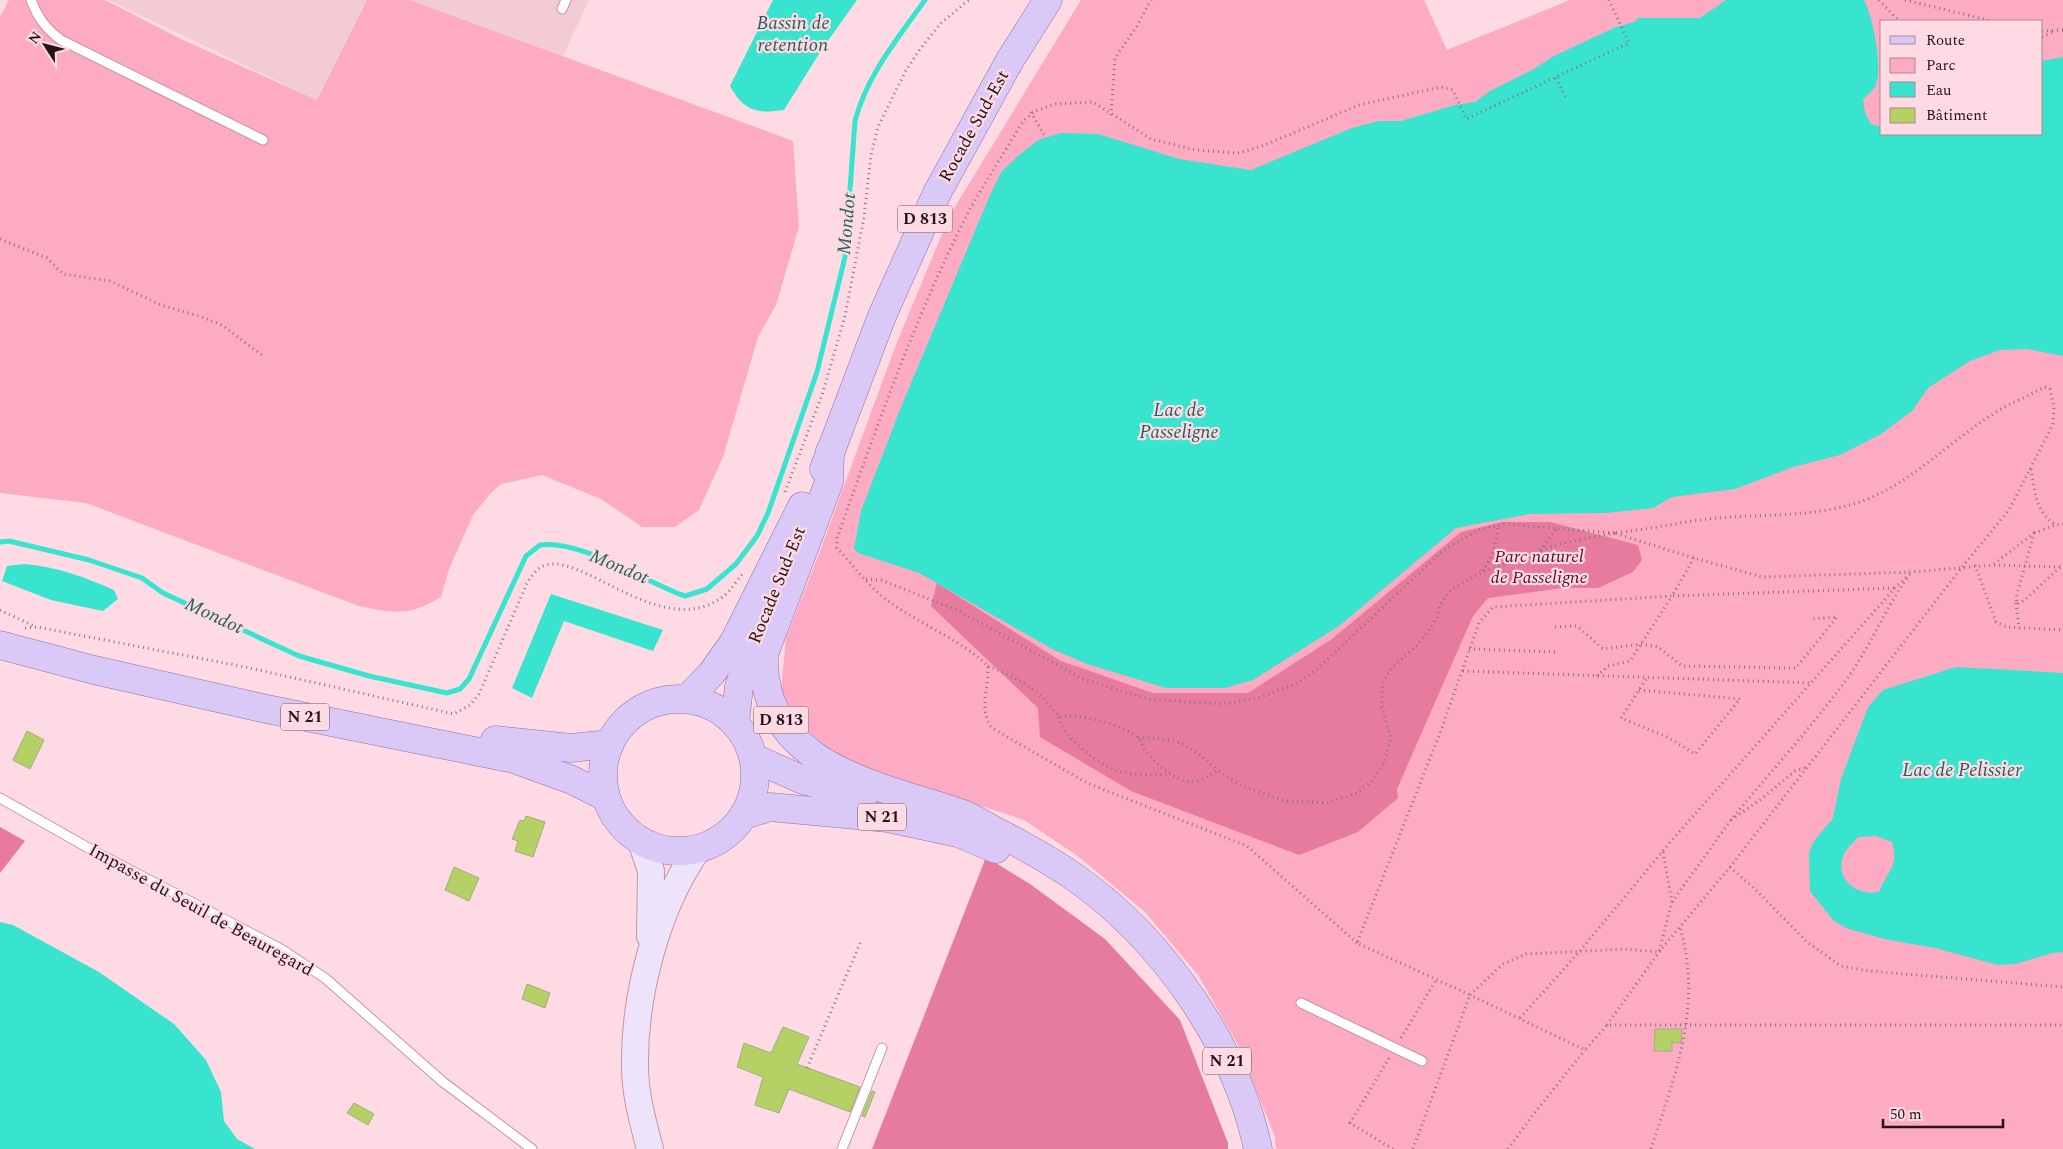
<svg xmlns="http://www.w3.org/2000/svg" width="2063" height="1149" viewBox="0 0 2063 1149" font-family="Spectral,serif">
  <rect width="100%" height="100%" fill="#fedbe4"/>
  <g fill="#f2cbd5">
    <path d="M109 0H367L317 100Z"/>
    <path d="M410 0H589L563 56Z"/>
  </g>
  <g fill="#fcabc2" fill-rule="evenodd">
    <path d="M9 0H105L183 40 317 100 367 0H410L793 141 799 227 776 305 758 337 723 457 699 510 675 527H642L601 499 542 475 501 484 491 493 473 515 449 569 441 597C408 617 394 613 359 606L86 503 0 493V17Z"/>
    <path d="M1081 0H1424L1447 50 1570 0H2063V1149H1276L1275 1137 1239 1047 1198 975 1145 912 1079 857 1024 820 841 760 800 736 781 691 786 638 820 551 897 342 950 215ZM1882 21H2042V134H1882Z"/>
  </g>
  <g fill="#e77b9d">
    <path d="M1502 522H1550L1638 545 1642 560 1633 572 1598 588H1563L1488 598 1473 616 1397 789 1398 798 1358 832 1299 855 1131 791 1040 737 1038 708 931 606 937 583 1061 661 1153 693H1248L1332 639 1461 532Z"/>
    <path d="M0 827 25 841 0 873Z"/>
    <path d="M986 857 1030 884 1105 939 1180 1020 1228 1143V1149H872Z"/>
  </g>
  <g fill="#38e4cd" fill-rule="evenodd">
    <path d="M773 0H857L822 49 784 110C757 114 744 111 730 86Z"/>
    <path d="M1726 0H1864C1873 18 1883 65 1876 84 1874 90 1868 95 1863 99L1865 113 1871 124 1882 127V134H2042V61L2063 57V356L2027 349 2000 350 1970 361 1928 388 1912 411 1881 434 1840 455 1793 467 1735 489 1672 497 1653 508 1606 513 1530 514 1456 528 1339 626 1253 680 1225 688H1166L1087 664 1054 650 919 573 858 553 854 549 861 511 901 407 990 195 1002 171 1019 155 1038 140 1061 133 1098 134 1179 159 1251 170 1352 128 1379 121H1401L1455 105 1475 102 1490 91 1534 69 1552 57 1616 27 1635 22 1638 18H1700Z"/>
    <path d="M25 564C57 567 85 577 114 590L118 599 103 611 51 600 2 581 7 566Z"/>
    <path d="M551 594 663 630 653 651 564 621 532 698 512 688Z"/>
    <path d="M1956 667 2063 673V952L2053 953 2015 964 1998 965 1935 948 1884 939 1846 928 1833 920 1810 891 1809 852 1814 841 1833 818 1841 779 1868 707 1883 690ZM1876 836 1892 842C1899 867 1887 871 1879 892 1855 897 1832 876 1845 852 1848 847 1854 842 1858 837Z"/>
    <path d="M0 922 13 925 99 972 174 1024 206 1060 221 1092 224 1121 237 1139 255 1149H0Z"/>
  </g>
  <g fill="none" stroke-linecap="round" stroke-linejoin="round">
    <path stroke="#38e4cd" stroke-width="5" d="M0 542 9 541 89 560 142 578 163 593 299 656 369 676 447 693 460 689 469 679 526 556 540 545C580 539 645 582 685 596L707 589 736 564 757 536 768 513 817 372 845 257 855 121C867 75 898 38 925 0"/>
  </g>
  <g fill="#b5d064" stroke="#a0ae7e">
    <path d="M27 731 44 740 30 769 13 760Z"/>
    <path d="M526 816 545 822 533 857 515 851 518 841 512 839 520 820 524 821Z"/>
    <path d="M454 867 479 878 469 901 445 890Z"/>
    <path d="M527 984 550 993 545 1008 522 999Z"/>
    <path d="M783 1027 809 1037 797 1064 860 1087 850 1112 789 1089 779 1113 755 1105 763 1077 737 1067 744 1043 771 1053Z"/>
    <path d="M1655 1029H1682L1681 1043 1672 1042V1051H1654Z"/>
    <path d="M872 1091 875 1092 865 1117 862 1116Z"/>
    <path d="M354 1103 374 1114 368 1125 347 1113Z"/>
  </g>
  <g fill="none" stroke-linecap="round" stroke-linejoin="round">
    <defs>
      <g id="lane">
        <path d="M31 0C38 18 46 29 61 40L263 140"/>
        <path d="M562 9 566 0"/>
        <path d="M0 798 92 850 281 949 325 978 443 1082 532 1149"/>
        <path d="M1301 1003 1422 1061"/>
        <path d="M842 1149 882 1048"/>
      </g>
      <g id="secondary">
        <path d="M641 841 651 871 650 936"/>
        <path d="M650 1149C643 1122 635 1095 635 1066 634 995 657 907 698 849"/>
      </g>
      <g id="primary">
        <path d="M830 451 829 482 764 654C760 768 880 785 963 814 975 819 987 827 999 833 1026 847 1053 862 1077 879 1164 941 1236 1045 1258 1149"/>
        <path d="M824 469 882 316 937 193 1010 60 1048 0"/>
        <path d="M0 645 94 670 262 708 514 759 572 780 606 797"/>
        <path d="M687 699 712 673 734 642 802 506"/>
        <circle cx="679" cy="775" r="76"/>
        <path d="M735 722 739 687 758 631"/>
        <path d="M495 740 571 748 610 744"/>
        <path d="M754 758 803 780 863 796"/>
        <path d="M744 815 770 807 888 818 958 833 996 849"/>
      </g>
    </defs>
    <use href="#lane" stroke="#c993a1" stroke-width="11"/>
    <use href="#secondary" stroke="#c993a1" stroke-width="28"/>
    <use href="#primary" stroke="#8b71a6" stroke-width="29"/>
    <g stroke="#8d737a" stroke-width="3" stroke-dasharray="1 4" stroke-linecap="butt">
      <path d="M1879 0 1899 21"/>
      <path d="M1905 0 1992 21"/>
      <path d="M2042 31 2063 30"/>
      <path d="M2042 37 2052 32"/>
      <path d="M1556 78 1567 100"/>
      <path d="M1031 112 1044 135"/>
      <path d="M1111 115 1115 58 1137 26 1151 0"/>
      <path d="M0 239 47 258 63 274 110 281 161 305 199 316 222 325 262 355"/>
      <path d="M2031 469C2035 491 2035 512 2056 525"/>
      <path d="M785 492 822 395 845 316 864 217 871 155 878 127 905 72 920 49 941 23 969 0"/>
      <path d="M2034 533 2056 525 2063 524"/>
      <path d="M1694 558 1672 596 1894 588"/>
      <path d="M1994 564 2034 533 2016 598 2017 604 2025 600 2060 567"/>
      <path d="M1975 565 1996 622 2007 627 2063 630"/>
      <path d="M1483 571C1492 557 1498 541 1498 525"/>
      <path d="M866 579 881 580 957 610 1083 679 1148 699 1223 704 1258 698 1298 683 1315 671 1444 550 1478 530 1505 524 1614 533 1563 543 1540 551"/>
      <path d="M2016 603 2019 628"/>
      <path d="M0 610 36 627"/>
      <path d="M1555 627 1577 626 1603 649 1641 644 1658 647 1682 666 1796 668 1837 617 1810 619"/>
      <path d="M25 628 37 627 245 667 454 714 470 705 479 694 528 581C532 576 536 570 541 567 579 546 661 644 724 596 731 590 737 580 743 573"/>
      <path d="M1469 649 1555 652"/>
      <path d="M988 666C1022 680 1037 688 1059 717 1076 712 1125 725 1139 739 1141 741 1142 746 1144 749 1156 764 1180 788 1201 780 1207 777 1213 773 1218 770L1240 785 1285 801 1326 803 1357 793 1372 781 1384 763 1391 738 1382 707V688L1384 680 1392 668 1417 645 1426 634 1437 618 1440 605 1451 590 1482 572 1528 557 1540 551 1557 528"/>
      <path d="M1463 671 1812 683"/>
      <path d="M1597 676 1608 666 1630 661 1672 596"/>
      <path d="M1639 690 1740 699 1695 754 1667 737 1621 718 1646 679"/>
      <path d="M1059 717C1062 737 1099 765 1118 771 1133 776 1154 774 1169 775"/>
      <path d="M1138 738C1181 738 1186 743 1218 770"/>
      <path d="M1805 768 1795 771 1760 800 1731 820C1770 772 1813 726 1849 676 1871 645 1885 609 1907 578"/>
      <path d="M1663 852 1672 902 1659 952 1624 949 1526 954 1503 964 1470 995 1585 1050 1607 1025H2063"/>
      <path d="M1730 867 1754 888 1807 942 1841 966 1869 971 2063 987"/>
      <path d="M1672 902 1731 820"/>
      <path d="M1357 943 1247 846 1087 783 992 728C978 708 989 688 988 666 961 640 922 625 891 603 870 589 854 566 837 548V538C877 427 915 316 969 211 986 180 1006 150 1024 120L1035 111 1056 104 1093 102 1151 139 1196 150 1239 153 1265 145 1359 105 1441 87 1453 90 1466 119 1629 43 1609 0"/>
      <path d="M1520 1018 1579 952 1672 840 1895 588 1912 572"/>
      <path d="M1607 1025 1659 952 1730 867 1962 567 2009 510 2053 424 2054 407 2050 389 2044 387C2028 397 2009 403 1993 414 1950 441 1914 481 1865 500 1815 519 1759 513 1707 519 1676 523 1645 530 1614 533L1694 558 1762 577 1912 572 1994 565 2063 567"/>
      <path d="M1401 1038 1436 980"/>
      <path d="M1389 1058 1350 1123 1393 1149"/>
      <path d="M807 1068 861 941"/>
      <path d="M1413 1149 1470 995 1357 943 1440 733 1479 623 1493 607 1672 596"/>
      <path d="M1508 1149 1532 1116 1585 1050"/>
      <path d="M1651 1149C1675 1075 1703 1006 1680 927"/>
    </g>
    <use href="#lane" stroke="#fff" stroke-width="9"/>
    <use href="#secondary" stroke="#ede4fb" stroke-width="26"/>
    <use href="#primary" stroke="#dac8f7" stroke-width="28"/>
  </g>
  <g text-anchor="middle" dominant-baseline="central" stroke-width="4.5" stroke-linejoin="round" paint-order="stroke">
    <g fill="#fedbe4" stroke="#674f55" stroke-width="1">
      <rect x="897.5" y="205.5" width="55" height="27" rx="4"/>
      <rect x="281" y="703.5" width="48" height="27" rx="4"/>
      <rect x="753.5" y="706.5" width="55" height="27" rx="4"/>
      <rect x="858" y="803.5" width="48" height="27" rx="4"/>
      <rect x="1203" y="1047.5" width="48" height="27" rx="4"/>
    </g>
    <g font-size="16" font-weight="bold" fill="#261318">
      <text x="925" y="219">D 813</text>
      <text x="305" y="717">N 21</text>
      <text x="781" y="720">D 813</text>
      <text x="882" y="817">N 21</text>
      <text x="1227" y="1061">N 21</text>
    </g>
    <g font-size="18" fill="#261318" stroke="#fedbe4">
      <text transform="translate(974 126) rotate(-61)">Rocade Sud-Est</text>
      <text transform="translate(777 585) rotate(-68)">Rocade Sud-Est</text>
      <text transform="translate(201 910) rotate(29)">Impasse du Seuil de Beauregard</text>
    </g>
    <g font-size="18" font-style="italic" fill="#54112c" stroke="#fedbe4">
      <text x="1539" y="556">Parc naturel<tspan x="1539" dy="21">de Passeligne</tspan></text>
    </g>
    <g font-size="19" font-style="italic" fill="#226359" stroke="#fedbe4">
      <text x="793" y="23">Bassin de<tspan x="793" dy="22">retention</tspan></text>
      <text transform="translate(847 224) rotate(-85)">Mondot</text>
      <text x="1179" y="410">Lac de<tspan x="1179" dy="22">Passeligne</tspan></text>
      <text transform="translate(619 567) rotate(23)">Mondot</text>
      <text transform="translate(214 616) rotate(25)">Mondot</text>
      <text x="1962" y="770">Lac de Pelissier</text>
    </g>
  </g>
  <rect x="1880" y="20" width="162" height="115" fill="#fedbe4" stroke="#a88b92"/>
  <rect x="1890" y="36" width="25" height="8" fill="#dac8f7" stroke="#a88b92"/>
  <text x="1926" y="45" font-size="15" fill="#261318">Route</text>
  <rect x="1890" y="58" width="25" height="15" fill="#fcabc2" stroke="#a88b92"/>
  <text x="1926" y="70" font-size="15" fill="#261318">Parc</text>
  <rect x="1890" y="82" width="25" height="15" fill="#38e4cd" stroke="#a88b92"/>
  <text x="1926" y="95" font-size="15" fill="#261318">Eau</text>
  <rect x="1890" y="108" width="25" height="15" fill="#b5d064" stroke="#a88b92"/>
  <text x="1926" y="120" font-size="15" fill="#261318">Bâtiment</text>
  <g transform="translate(45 45) rotate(306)" stroke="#fedbe4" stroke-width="4" paint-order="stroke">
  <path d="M0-4L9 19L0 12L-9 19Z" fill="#261318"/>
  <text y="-8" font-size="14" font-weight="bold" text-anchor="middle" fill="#261318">N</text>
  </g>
  <path d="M1883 1119v8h120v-8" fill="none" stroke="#261318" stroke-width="2.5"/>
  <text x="1890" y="1119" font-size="15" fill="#261318" stroke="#fedbe4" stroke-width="4" paint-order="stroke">50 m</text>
</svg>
